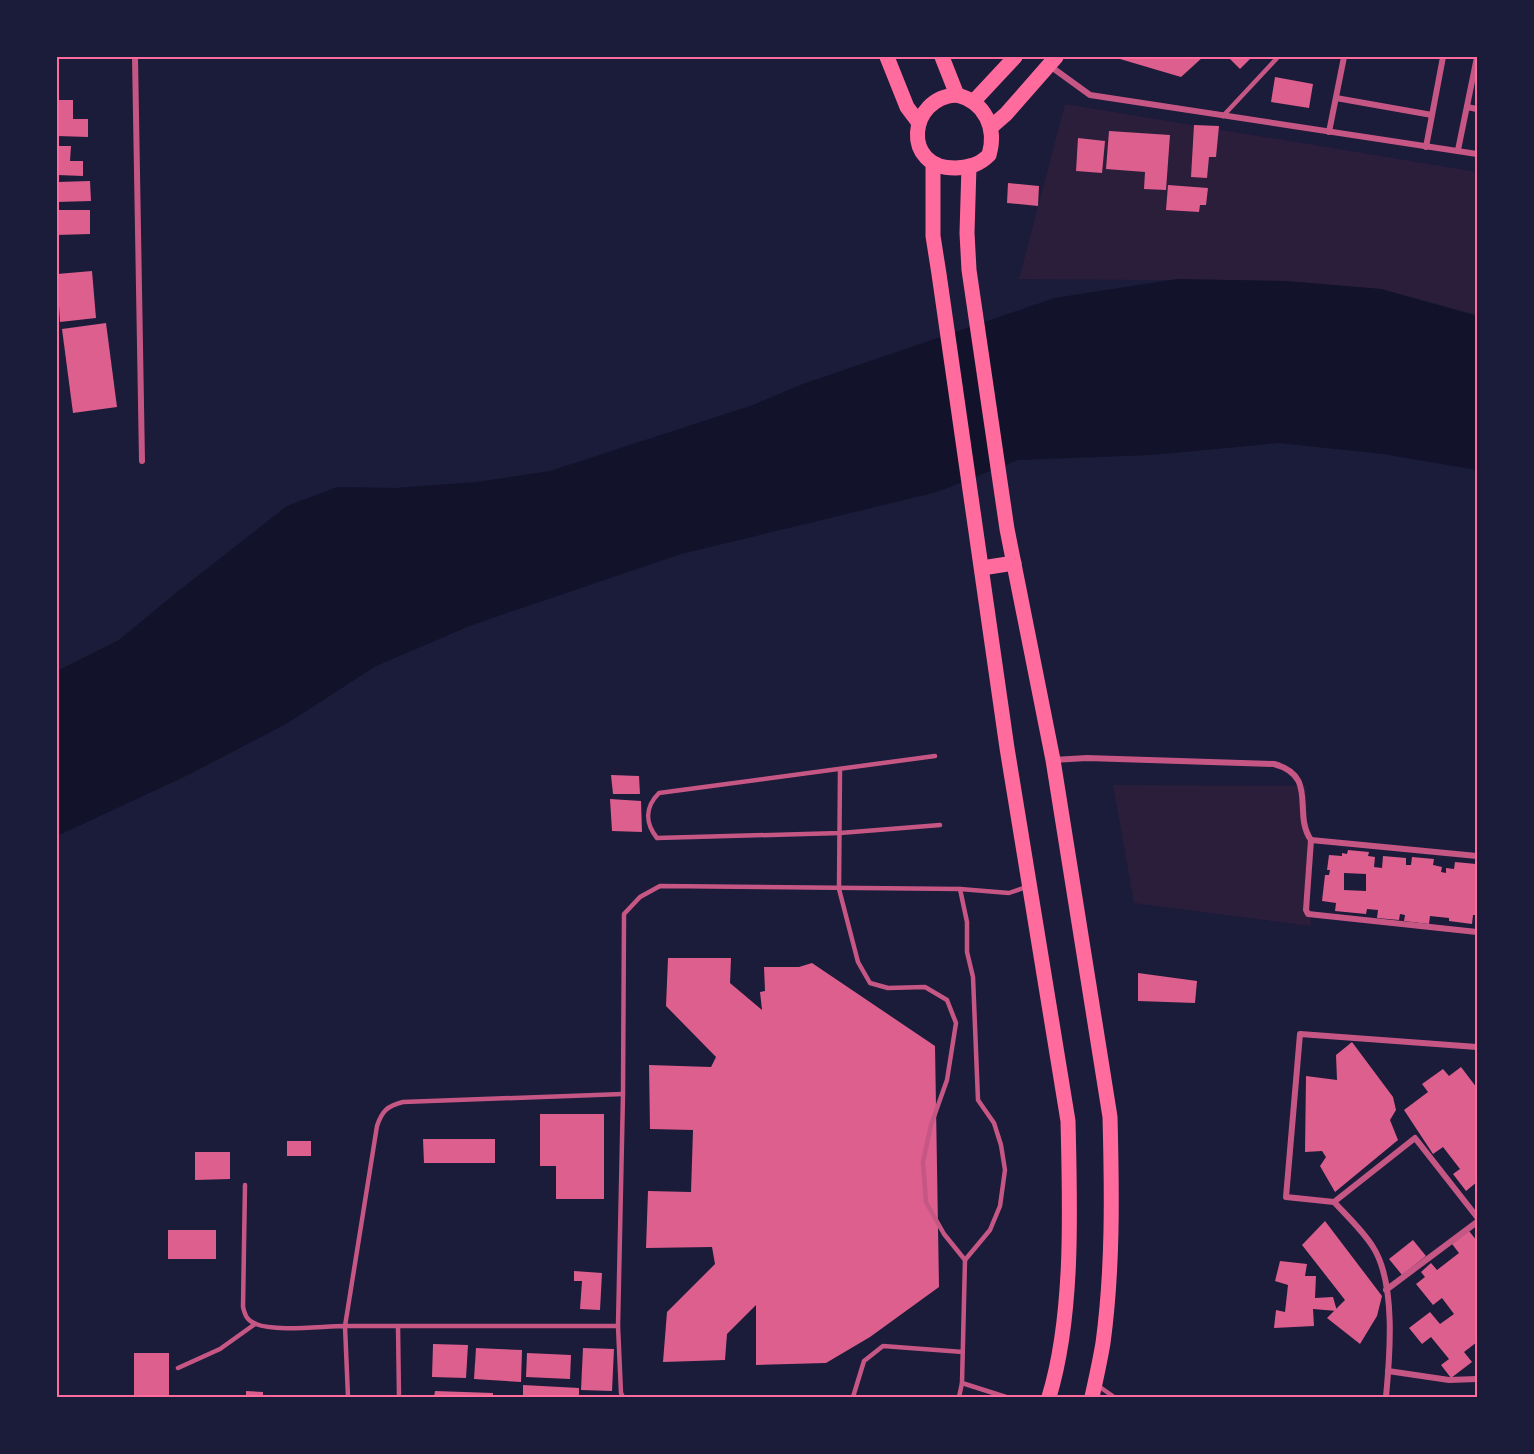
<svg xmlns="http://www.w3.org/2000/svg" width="1534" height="1454" viewBox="0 0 1534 1454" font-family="'DM Sans',sans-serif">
  <rect width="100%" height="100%" fill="#1b1b3a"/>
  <g fill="#2a1e3b">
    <path d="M1065 104 1477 172V315L1381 289 1285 281 1019 279Z"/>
    <path d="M1113 785 1306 786 1311 926 1134 903Z"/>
  </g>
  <path fill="#12122b" d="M1177 279 1285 281 1381 289 1477 316V470L1383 454 1279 443 1151 455 1018 460 937 492 681 554 472 625 376 666 286 724 186 776 57 836V671L119 640 172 596 287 506 337 487 395 488 477 482 550 471 753 405 800 385 1055 298Z"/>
  <g fill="#dd5f8e" fill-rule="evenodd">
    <path d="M1122 57H1203L1181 77 1120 59Z"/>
    <path d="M1228 57H1252L1240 69Z"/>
    <path d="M1275 77 1313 84 1309 108 1271 102Z"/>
    <path d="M57 100H73V119H88V137L57 136Z"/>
    <path d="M1194 125 1219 126 1216 157H1209L1207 178 1191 177Z"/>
    <path d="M1109 131 1170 135 1166 190 1144 189 1145 172 1106 169Z"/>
    <path d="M1078 138 1105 141 1102 173 1076 171Z"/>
    <path d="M57 146H71L70 161H83V176L57 175Z"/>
    <path d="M90 181 91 201 57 202V182Z"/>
    <path d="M1008 183 1039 186 1038 206 1007 203Z"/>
    <path d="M1168 185 1208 188 1206 205H1200L1199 212 1166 210Z"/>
    <path d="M57 210H90V234L57 235Z"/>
    <path d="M92 271 96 318 60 322 57 274Z"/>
    <path d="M106 323 117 407 73 413 62 329Z"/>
    <path d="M611 775 639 776 640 794H613Z"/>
    <path d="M610 799 641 801 642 832 612 831Z"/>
    <path d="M1348 850 1369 852 1368 856 1375 857 1374 867 1382 868 1383 856 1406 858V865H1411L1412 857 1434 859 1433 865 1442 867 1441 872 1446 873V868L1454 869 1455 862 1476 864 1477 915H1473L1472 924 1449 921V918L1430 916 1429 924 1404 921 1405 915 1400 914 1399 920 1377 918 1378 910 1367 909 1366 914 1335 911 1336 903 1322 901 1325 875H1329L1330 870H1327L1329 855 1342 856V853L1347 854ZM1344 873 1366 874V891L1344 890Z"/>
    <path d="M668 958H731L730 983 762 1010 760 992 765 991 764 967H799L812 963 935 1046 939 1287 870 1337 826 1363 756 1365V1305L727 1334 725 1360 663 1362 667 1312 715 1264 712 1247 646 1248 648 1191 691 1192 693 1130 650 1129 649 1065 711 1067 716 1057 666 1006Z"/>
    <path d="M1138 973 1197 981 1195 1003 1138 1001Z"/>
    <path d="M1352 1042 1393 1097 1396 1110 1390 1120 1398 1140 1335 1192 1320 1166 1326 1157 1322 1151 1305 1152 1306 1076 1337 1080 1336 1055Z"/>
    <path d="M1461 1067 1477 1088V1182L1466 1191 1453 1174 1460 1169 1443 1147 1433 1154 1404 1110 1428 1092 1422 1084 1443 1069 1449 1076Z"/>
    <path d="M540 1114H604V1199H556V1166H540Z"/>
    <path d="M423 1139H495V1163H424Z"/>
    <rect x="287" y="1141" width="24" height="15"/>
    <path d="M195 1152H230V1179L195 1180Z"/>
    <path d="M1325 1221 1382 1296 1377 1316 1360 1344 1327 1318 1345 1300 1302 1245Z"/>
    <rect x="168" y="1230" width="48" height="29"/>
    <path d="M1469 1231 1477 1241V1342L1464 1352 1472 1362 1451 1378 1441 1365 1449 1359 1431 1337 1422 1344 1409 1328 1430 1312 1440 1324 1454 1314 1442 1298 1433 1305 1416 1284 1425 1277 1421 1272 1431 1263 1437 1270 1459 1253 1452 1244Z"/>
    <path d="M1413 1240 1426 1256 1402 1275 1389 1259Z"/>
    <path d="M1280 1261 1307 1264 1305 1276H1316L1315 1298 1333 1297 1337 1311 1313 1309 1314 1326 1274 1328 1276 1310 1285 1312 1288 1285 1275 1281Z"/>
    <path d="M574 1271 602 1273 600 1310 580 1309 582 1281H574Z"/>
    <path d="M433 1344 468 1345 466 1378 432 1377Z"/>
    <path d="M476 1348 522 1350 521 1382 474 1379Z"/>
    <path d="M583 1348 614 1349 612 1391 581 1390Z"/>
    <rect x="134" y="1353" width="35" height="44"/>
    <path d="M527 1353 571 1355 570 1379 526 1377Z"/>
    <path d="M523 1385 579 1388V1397H523Z"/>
    <path d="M246 1391 263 1392V1397H246Z"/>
    <path d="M435 1391 493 1393V1397H434Z"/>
  </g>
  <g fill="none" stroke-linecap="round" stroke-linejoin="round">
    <g stroke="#c65784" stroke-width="4.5">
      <path d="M1223 116 1278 57"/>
      <path d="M935 756 659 793C645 807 645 823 657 838L840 833 940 825"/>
      <path d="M840 770 839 889 858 962 870 983 888 988 925 987 947 1000 956 1023 947 1080 931 1125 923 1162 926 1202 944 1234 965 1260 962 1383 1006 1397"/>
      <path d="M960 889 967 922V952L973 977 978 1100 994 1123 1001 1145 1005 1170 1000 1206 990 1230 965 1260"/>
      <path d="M245 1185 243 1307C245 1315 247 1321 256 1324 275 1332 323 1326 345 1326L348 1397"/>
      <path d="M398 1326 399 1397"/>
      <path d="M618 1326H345L377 1126C382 1111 387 1106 403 1102L623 1094"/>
      <path d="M178 1368 220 1349 255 1324"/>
      <path d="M1097 1385 1114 1397"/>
      <path d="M623 1397 621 1393 618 1326 623 1094 624 914 640 897 660 886 960 889 1009 893 1026 887"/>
      <path d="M853 1397 864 1361 883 1346 963 1352"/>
      <path d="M959 1397 962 1383"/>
    </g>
    <g stroke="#c65784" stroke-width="6">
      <path d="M135 57 142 461"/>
      <path d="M1050 66 1090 95 1477 154"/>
      <path d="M1336 98 1432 115"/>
      <path d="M1467 107 1477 109"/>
      <path d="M1329 132 1344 57"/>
      <path d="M1426 147 1443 57"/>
      <path d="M1458 150 1477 57"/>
      <path d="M1053 760 1087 758 1274 764C1319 776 1292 813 1311 840L1477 856"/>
      <path d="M1311 840 1306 910 1308 914 1477 932"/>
      <path d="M1334 1202 1415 1138 1477 1217"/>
      <path d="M1386 1290 1477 1222"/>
      <path d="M1388 1371 1449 1380 1477 1379"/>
      <path d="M1386 1397C1390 1355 1396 1283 1373 1247 1363 1231 1347 1216 1334 1202L1286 1197 1300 1034 1477 1047"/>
    </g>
    <g stroke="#ff6b9d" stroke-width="15">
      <path d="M887 57 907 107 919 123"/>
      <path d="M942 57 957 95"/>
      <path d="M957 95C985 102 997 128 989 155 979 165 970 167 956 168 901 169 908 97 957 95Z"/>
      <path d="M973 102 1015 57"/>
      <path d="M991 127 1006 114 1056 57"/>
      <path d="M933 164V236L939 274 1007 748 1068 1121C1070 1206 1074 1315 1049 1397"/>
      <path d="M969 166 967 233 969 270 1007 529 1053 760 1110 1117C1112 1192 1113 1269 1103 1343 1100 1361 1096 1379 1092 1397"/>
      <path d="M982 568 1014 563"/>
    </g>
  </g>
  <rect width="1534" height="1454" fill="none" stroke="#1b1b3a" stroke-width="117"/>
  <rect x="58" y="58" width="1418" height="1338" fill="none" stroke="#ff6b9d" stroke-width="2"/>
</svg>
